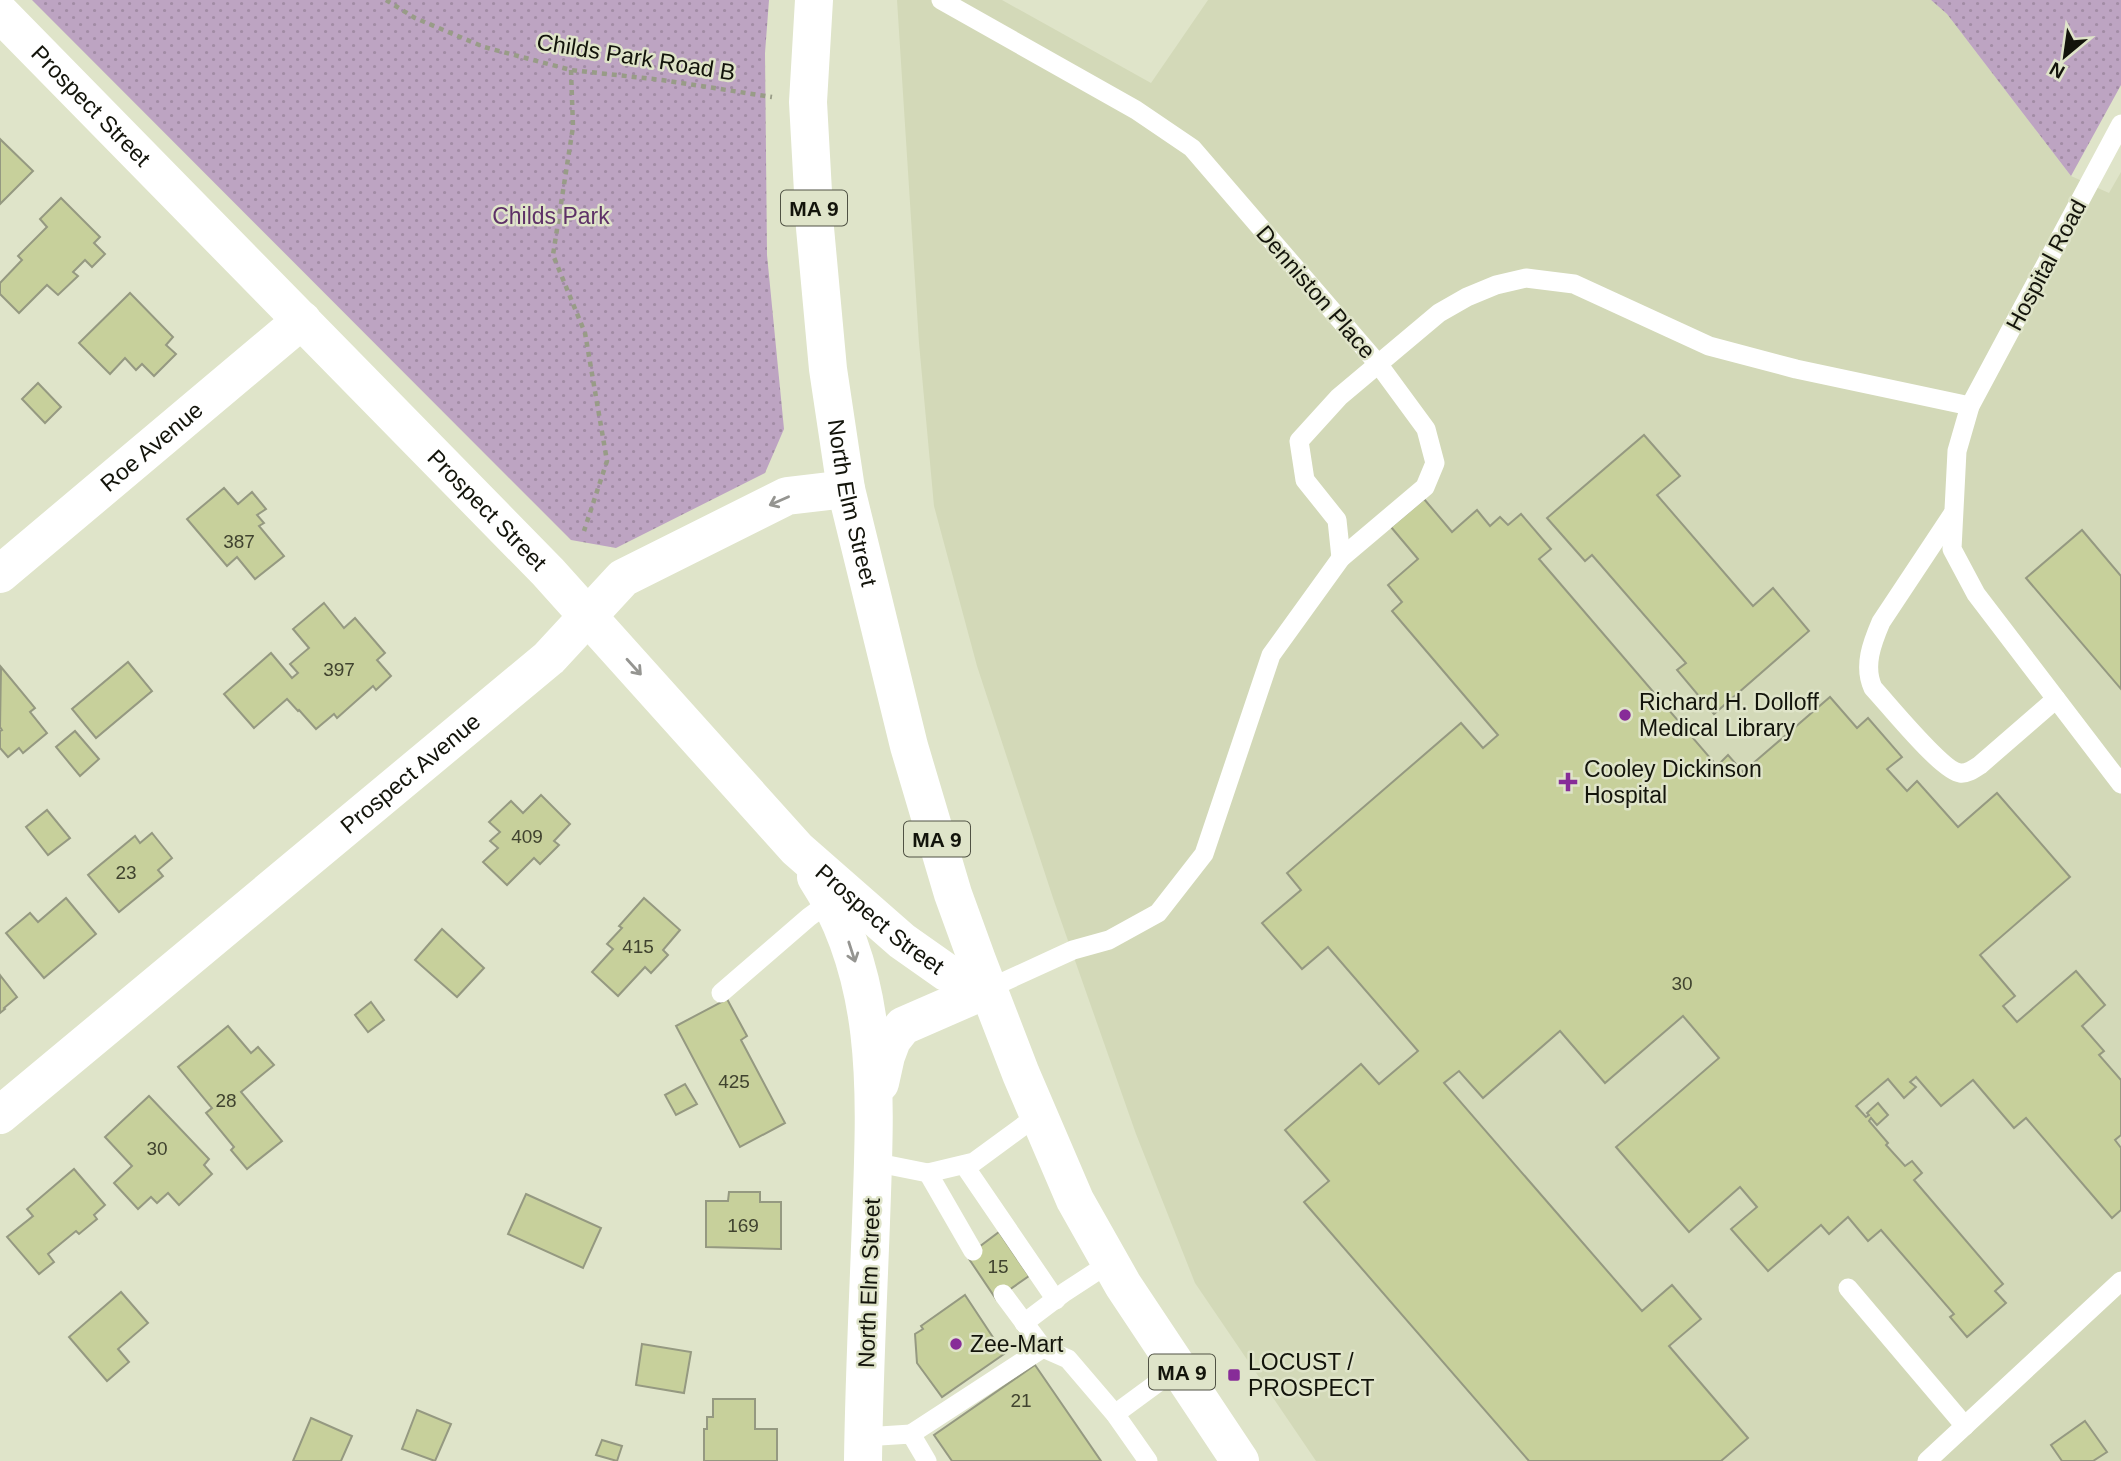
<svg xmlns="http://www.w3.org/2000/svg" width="2121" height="1461" viewBox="0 0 2121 1461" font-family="Arial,sans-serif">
  <defs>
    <pattern id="park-dots" width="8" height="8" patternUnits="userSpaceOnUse" patternTransform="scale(1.75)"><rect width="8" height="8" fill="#bda4c2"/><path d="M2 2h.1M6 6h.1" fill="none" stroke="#a28ca5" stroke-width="1.8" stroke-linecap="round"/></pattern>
  </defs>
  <rect width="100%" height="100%" fill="#dfe4c9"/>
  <path fill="#d3d9b8" d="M897 0H1002L1151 83 1208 0H1931L1947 14 2071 176 2109 193 2121 172V1461H1316L1195 1283 1136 1134 1053 898 977 666 934 506 919 343Z"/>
  <g fill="url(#park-dots)">
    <path d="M32 0H769L765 53 767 255 784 429 765 473 616 548 571 540Z"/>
    <path d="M1931 0H2121V85L2071 176 1947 14Z"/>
  </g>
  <g fill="#c7d09b" stroke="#959981" stroke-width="2">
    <path d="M0 139 33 171 0 204Z"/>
    <path d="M61 198 100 237 94 243 105 254 92 267 85 260 73 272 78 276 58 295 47 285 19 313 0 294V283L22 260 18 256 47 227 40 219Z"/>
    <path d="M130 293 173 337 166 345 176 354 154 376 142 364 136 370 125 358 110 374 79 343Z"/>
    <path d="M38 383 61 407 45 423 22 399Z"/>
    <path d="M1644 435 1680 476 1657 495 1753 606 1773 588 1809 631 1714 714 1677 670 1686 663 1592 555 1585 561 1547 518Z"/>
    <path d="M224 488 238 504 252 492 266 509 257 515 264 523 259 526 284 556 255 579 237 557 227 566 187 519Z"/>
    <path d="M1424 499 1452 532 1477 510 1490 526 1500 517 1508 525 1521 514 1551 549 1539 559 1717 766 1728 755 1743 772 1830 697 1857 728 1868 718 1902 757 1887 769 1907 791 1917 781 1958 827 1997 793 2070 877 1980 955 2015 996 2003 1006 2017 1022 2076 971 2105 1005 2082 1026 2104 1051 2099 1055 2121 1080V1135L2115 1140 2121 1148V1210L2112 1218 2026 1118 2014 1128 1973 1080 1941 1106 1916 1077 1910 1082 1916 1087 1904 1098 1888 1079 1856 1106 1866 1117 1869 1115 1867 1113 1878 1103 1888 1115 1877 1125 1871 1118 1869 1121 1888 1143 1886 1145 1905 1166 1912 1161 1922 1173 1914 1180 2003 1284 1995 1291 2006 1303 1967 1337 1950 1317 1954 1314 1881 1230 1868 1241 1848 1217 1829 1234 1821 1225 1768 1271 1731 1229 1757 1207 1740 1187 1689 1232 1616 1147 1719 1058 1683 1016 1605 1083 1560 1031 1483 1098 1459 1071 1444 1083 1642 1311 1672 1285 1701 1319 1669 1346 1748 1438 1721 1461H1529L1304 1202 1329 1181 1285 1130 1361 1064 1379 1084 1418 1051 1328 947 1302 969 1262 923 1301 890 1287 873 1461 723 1483 748 1498 735 1392 611 1402 602 1388 585 1418 559 1391 527Z"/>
    <path d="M2082 530 2121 576V689L2026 578Z"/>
    <path d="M324 603 344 628 355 618 385 653 377 660 391 676 376 690 373 686 337 718 334 714 316 729 299 710 298 711 287 699 254 728 224 694 271 653 292 678 298 673 290 664 309 648 293 629Z"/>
    <path d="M128 662 152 691 96 738 72 709Z"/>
    <path d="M1 667 35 708 30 712 47 733 23 753 19 748 8 757 0 748V731L2 730 0 727Z"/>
    <path d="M75 731 99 759 80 776 56 747Z"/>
    <path d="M541 795 570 824 554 841 559 845 540 864 534 858 507 885 483 862 498 848 490 841 500 832 489 822 511 801 523 813Z"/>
    <path d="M47 810 70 838 48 855 26 827Z"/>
    <path d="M152 833 172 858 158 870 163 876 119 912 88 875 135 836 140 843Z"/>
    <path d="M66 898 96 934 44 978 6 933 30 913 38 922Z"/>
    <path d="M644 898 680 930 663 950 668 955 651 973 645 967 618 996 592 972 613 949 607 944 622 928 619 926Z"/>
    <path d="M442 929 484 968 457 997 415 960Z"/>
    <path d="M0 975 17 997 4 1008 5 1009 0 1013Z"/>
    <path d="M727 999 747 1036 741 1040 785 1123 740 1147 676 1026Z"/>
    <path d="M371 1002 384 1020 368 1032 355 1015Z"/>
    <path d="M228 1026 251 1053 258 1047 274 1065 241 1092 282 1141 247 1169 231 1150 234 1147 206 1113 212 1108 178 1067Z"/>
    <path d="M685 1084 697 1104 676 1115 665 1095Z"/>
    <path d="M149 1096 209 1159 204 1165 212 1174 179 1205 168 1193 157 1203 151 1197 138 1209 114 1183 132 1166 105 1137Z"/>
    <path d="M74 1169 105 1205 94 1215 97 1219 79 1234 76 1231 48 1254 54 1262 39 1274 7 1237 33 1216 27 1209Z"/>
    <path d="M729 1192H760V1202H781V1249L706 1247V1201H728Z"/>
    <path d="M526 1194 601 1228 583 1268 508 1234Z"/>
    <path d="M999 1232 1029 1276 996 1299 967 1256Z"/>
    <path d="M121 1292 148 1323 118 1349 129 1362 107 1381 69 1337Z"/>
    <path d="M965 1295 1004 1354 942 1397 917 1363 915 1334 923 1329 921 1326Z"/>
    <path d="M642 1344 691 1352 684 1393 636 1385Z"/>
    <path d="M1035 1365 1101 1461H952L934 1435Z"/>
    <path d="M713 1399H755V1429H777V1461H704V1429H707V1417H713Z"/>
    <path d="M417 1410 451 1424 435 1461 402 1449Z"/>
    <path d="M311 1418 352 1436 341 1461H293Z"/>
    <path d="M2085 1421 2107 1452 2093 1461H2062L2051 1445Z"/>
    <path d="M602 1440 622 1446 617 1461 596 1455Z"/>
  </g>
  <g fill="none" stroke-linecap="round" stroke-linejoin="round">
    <g stroke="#989c87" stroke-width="4.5" stroke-dasharray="5 5" stroke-linecap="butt">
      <path d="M386 0 415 18 484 47 571 70 662 80 772 97"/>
      <path d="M571 70 573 127 553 255 585 333 607 461 584 531"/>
    </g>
    <g stroke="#fff" stroke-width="19">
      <path d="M941 0 1136 110 1192 148 1379 365 1426 429 1435 463 1425 487 1341 558 1271 655 1204 854 1158 913 1109 940 1073 950 988 989"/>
      <path d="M2121 124 1970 406 1957 451 1952 549 1976 594 2121 784"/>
      <path d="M1952 515 1881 622C1872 643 1863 666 1873 688 1888 704 1942 771 1960 773 1967 774 1974 769 1980 765L2056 699"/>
      <path d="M1341 558 1337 520 1305 480 1299 441 1339 397 1439 313 1467 297 1496 285 1526 278 1574 284 1709 346 1796 369 1970 406"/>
      <path d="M721 993 809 917 831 901"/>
      <path d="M873 1162 928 1173 974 1162 1038 1115"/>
      <path d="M964 1165 1056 1300"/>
      <path d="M928 1173 973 1251"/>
      <path d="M1848 1288 1965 1426"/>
      <path d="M1003 1294 1043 1348 1068 1359 1115 1414 1148 1461"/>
      <path d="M1024 1323 1065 1292 1111 1262"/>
      <path d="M1115 1414 1179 1367"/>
      <path d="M911 1434 1043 1348"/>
      <path d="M864 1437 911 1434 927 1461"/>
      <path d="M1927 1461 2121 1281"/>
    </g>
    <g stroke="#fff" stroke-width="38">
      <path id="s1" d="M0 574 302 320"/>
      <path id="s2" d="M0 1115 549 658 623 578 787 496 846 489"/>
    </g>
    <g stroke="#fff" stroke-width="38">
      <path id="s3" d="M0 13 548 572 797 849 902 941 946 972 988 989"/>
      <path d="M816 877C884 981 875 1103 871 1222 868 1302 864 1381 863 1461"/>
      <path d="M880 1083 886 1056 892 1040 903 1026 988 989"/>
    </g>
    <path stroke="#fff" stroke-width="38" id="s4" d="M814 0 808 102 815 228 828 369 846 489 909 746 953 894 977 960 1021 1074 1075 1200 1123 1285 1240 1461"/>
  </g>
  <defs><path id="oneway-shaft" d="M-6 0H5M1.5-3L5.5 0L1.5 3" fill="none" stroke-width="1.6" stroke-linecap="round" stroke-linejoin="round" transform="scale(1.75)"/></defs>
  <g stroke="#959591">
    <use href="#oneway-shaft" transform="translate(779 501) rotate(156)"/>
    <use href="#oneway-shaft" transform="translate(634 667) rotate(48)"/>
    <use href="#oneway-shaft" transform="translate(852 952) rotate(72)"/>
  </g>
  <g fill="#872c98" stroke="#dfe4c9" stroke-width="2.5">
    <circle cx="1625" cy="715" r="7"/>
    <path d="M1564.5 771.5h7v7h7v7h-7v7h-7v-7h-7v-7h7z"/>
    <circle cx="956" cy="1344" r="7"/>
    <rect x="1227" y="1368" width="14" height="14" rx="3.5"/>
  </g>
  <g text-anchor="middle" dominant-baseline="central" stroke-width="5" stroke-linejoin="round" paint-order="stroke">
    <g font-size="19" fill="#40432f">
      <text x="239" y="541">387</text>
      <text x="339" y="669">397</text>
      <text x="527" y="836">409</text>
      <text x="126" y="872">23</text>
      <text x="638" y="946">415</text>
      <text x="1682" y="983">30</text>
      <text x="734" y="1081">425</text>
      <text x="226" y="1100">28</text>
      <text x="157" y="1148">30</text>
      <text x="743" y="1225">169</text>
      <text x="998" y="1266">15</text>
      <text x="1021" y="1400">21</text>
    </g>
    <g fill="#dfe4c9" stroke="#505244" stroke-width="2">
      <rect x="781" y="190.5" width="66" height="35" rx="5"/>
      <rect x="904" y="821.5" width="66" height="35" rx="5"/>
      <rect x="1149" y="1354.5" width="66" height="35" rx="5"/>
    </g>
    <g font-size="21" font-weight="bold" fill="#13140b">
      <text x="814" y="208">MA 9</text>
      <text x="937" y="839">MA 9</text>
      <text x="1182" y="1372">MA 9</text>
    </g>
    <g font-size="23" fill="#13140b" stroke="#dfe4c9">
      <text transform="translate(636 57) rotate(9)">Childs Park Road B</text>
      <text stroke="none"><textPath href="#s3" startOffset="130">Prospect Street</textPath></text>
      <text transform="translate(2046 265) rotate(-62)">Hospital Road</text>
      <text transform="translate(1316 292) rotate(49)">Denniston Place</text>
      <text stroke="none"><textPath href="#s1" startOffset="198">Roe Avenue</textPath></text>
      <text stroke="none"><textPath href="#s4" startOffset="506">North Elm Street</textPath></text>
      <text stroke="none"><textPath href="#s3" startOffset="696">Prospect Street</textPath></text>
      <text stroke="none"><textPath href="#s2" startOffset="534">Prospect Avenue</textPath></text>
      <text stroke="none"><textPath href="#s3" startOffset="1264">Prospect Street</textPath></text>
      <text transform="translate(869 1283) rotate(-88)">North Elm Street</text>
    </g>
    <g font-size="23" fill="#5e3167" stroke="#dfe4c9">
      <text x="551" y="216">Childs Park</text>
    </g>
    <g font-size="23" fill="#13140b" stroke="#dfe4c9" text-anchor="start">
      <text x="1639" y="702">Richard H. Dolloff<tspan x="1639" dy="26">Medical Library</tspan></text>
      <text x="1584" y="769">Cooley Dickinson<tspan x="1584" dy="26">Hospital</tspan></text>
      <text x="970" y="1344">Zee-Mart</text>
      <text x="1248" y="1362">LOCUST /<tspan x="1248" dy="26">PROSPECT</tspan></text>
    </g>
  </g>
  <g transform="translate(2065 56) rotate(209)" stroke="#dfe4c9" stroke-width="5" paint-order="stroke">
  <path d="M0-5L12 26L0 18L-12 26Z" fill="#13140b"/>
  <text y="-10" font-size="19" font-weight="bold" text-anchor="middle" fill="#13140b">N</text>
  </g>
</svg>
